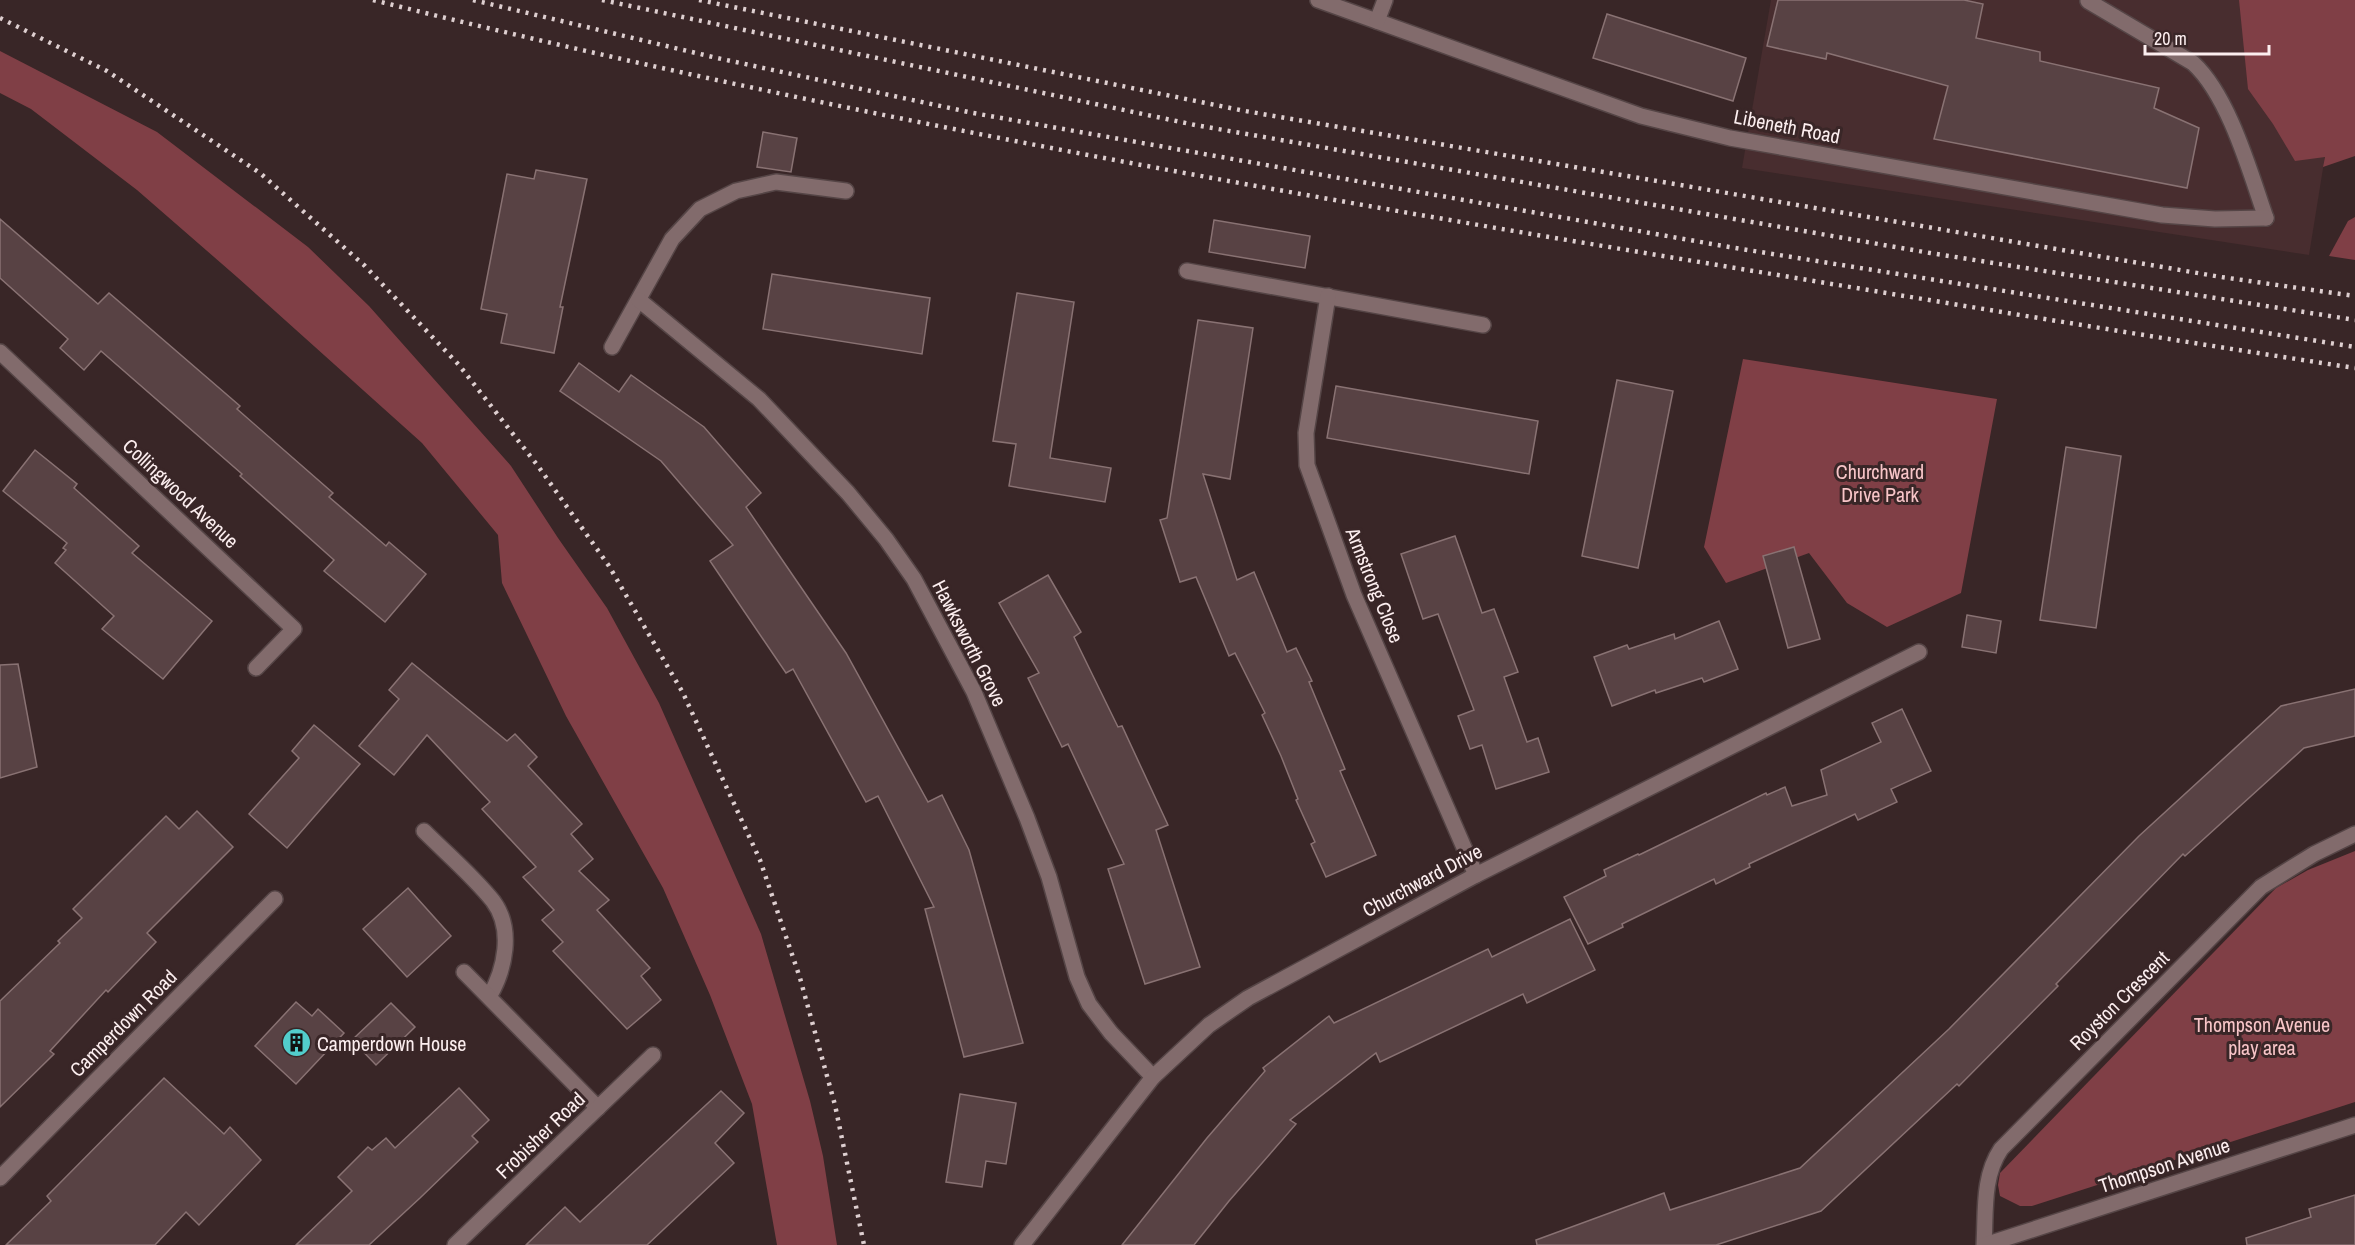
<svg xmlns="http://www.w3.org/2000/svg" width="2355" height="1245" font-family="'Archivo Narrow',sans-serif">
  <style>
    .built { fill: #482d2f }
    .green { fill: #803f46 }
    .building { fill: #584244; stroke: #897273; stroke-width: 1.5 }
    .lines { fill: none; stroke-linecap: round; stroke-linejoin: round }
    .service-casing { stroke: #554546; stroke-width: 18 }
    .minor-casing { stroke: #554546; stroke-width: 18 }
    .service { stroke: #826b6c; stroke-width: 15 }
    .minor { stroke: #826b6c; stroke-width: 15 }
    .rail { stroke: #decfd0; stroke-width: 4.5; stroke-dasharray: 3 6; stroke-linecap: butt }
    .labels { text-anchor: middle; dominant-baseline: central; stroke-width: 6; stroke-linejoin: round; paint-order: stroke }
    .street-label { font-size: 20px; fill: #fceeef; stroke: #392627 }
    .park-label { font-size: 20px; fill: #f8c5c8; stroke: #392627 }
    .poi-label { font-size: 20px; fill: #fceeef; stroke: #392627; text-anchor: start }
  </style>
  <rect width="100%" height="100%" fill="#392627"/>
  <polygon class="built" points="1771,0 2336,0 2343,45 2309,255 1742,168"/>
  <g class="green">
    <polygon points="2239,0 2355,0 2355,156 2323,167 2325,157 2295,161 2273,124 2248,89"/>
    <polygon points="0,51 157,132 308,247 369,306 511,466 558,538 607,608 659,703 761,934 810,1101 823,1156 837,1245 777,1245 752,1104 710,995 663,888 566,716 502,583 498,535 422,443 237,277 137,190 31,109 0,93"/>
    <polygon points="2355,217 2355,260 2329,256 2348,221"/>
    <polygon points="1743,359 1997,399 1961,593 1887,627 1847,603 1809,553 1726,583 1704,547"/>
    <polygon points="2355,851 2355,1102 2032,1206 2020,1206 2000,1196 1998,1185 2000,1173 2276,888 2308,870"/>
  </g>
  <g class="building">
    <polygon points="1778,0 1964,0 1983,4 1976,38 2040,52 2040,61 2159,88 2154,108 2199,128 2187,188 1934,139 1948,86 1827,53 1826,59 1767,46"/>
    <polygon points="1607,14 1746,58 1733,101 1593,58"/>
    <polygon points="763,132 797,138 791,172 757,167"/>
    <polygon points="536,170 587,179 560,307 563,307 554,353 501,343 507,314 481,309 507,174 534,179"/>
    <polygon points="0,219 98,304 109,293 240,406 237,409 333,493 329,497 386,546 389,542 426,574 385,622 324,571 334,560 240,476 242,474 101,351 84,370 60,348 68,339 0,278"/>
    <polygon points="1214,220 1310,236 1305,268 1209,252"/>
    <polygon points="772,274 930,298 922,354 763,329"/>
    <polygon points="1017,293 1074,302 1050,458 1111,468 1105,502 1009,486 1016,444 993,441"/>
    <polygon points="1198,320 1253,328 1230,479 1203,474 1237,580 1254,572 1287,652 1296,648 1312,681 1309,682 1345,769 1340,771 1376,855 1326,877 1311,844 1315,842 1296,800 1298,799 1281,756 1262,715 1265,713 1235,653 1229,656 1196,577 1180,582 1160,520 1167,518"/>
    <polygon points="579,363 619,392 631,375 704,427 761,493 746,507 846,653 928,802 942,795 969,850 1023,1043 964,1057 925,909 934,907 878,796 866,802 793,669 786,673 710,561 733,545 661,461 560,391"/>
    <polygon points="1617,380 1673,391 1638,568 1582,556"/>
    <polygon points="1336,386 1538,421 1529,474 1327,438"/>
    <polygon points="2066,447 2121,456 2096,628 2040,620"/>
    <polygon points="35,450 77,484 74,488 139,546 132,553 212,621 163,679 102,629 114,616 55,563 66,550 63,548 67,543 3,491"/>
    <polygon points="1455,536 1482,613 1494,609 1518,672 1504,677 1527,742 1538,738 1549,772 1496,789 1482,745 1470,749 1458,716 1474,710 1438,614 1423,619 1401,554"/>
    <polygon points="1794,547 1820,639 1788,648 1763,556"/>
    <polygon points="1048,575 1081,632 1074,637 1118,727 1122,726 1168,825 1156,830 1200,967 1145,984 1108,869 1124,864 1068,744 1062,747 1028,678 1039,673 999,603"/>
    <polygon points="1967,615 2001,621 1996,653 1962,647"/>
    <polygon points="1719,621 1738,669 1704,682 1702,678 1656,693 1655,690 1612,706 1594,657 1627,645 1629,649 1674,634 1675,639"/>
    <polygon points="412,663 507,741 515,734 537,757 528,766 582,824 571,834 593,859 579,871 609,900 597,910 650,968 641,976 661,1000 627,1029 553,951 563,942 542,920 554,910 523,877 536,867 482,809 490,802 427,735 394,775 359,746 399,699 389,690"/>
    <polygon points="18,664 37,767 0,778 0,665"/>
    <polygon points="2355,689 2355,736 2304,748 2185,856 2183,854 2056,984 2058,986 1959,1086 1957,1084 1821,1211 1716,1245 1537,1245 1536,1240 1664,1193 1670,1210 1800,1168 1949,1029 2139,836 2281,706"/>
    <polygon points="1902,709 1931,771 1891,789 1897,802 1858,820 1855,814 1749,864 1750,867 1716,884 1714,879 1622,924 1623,927 1588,944 1564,897 1606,876 1604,870 1638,854 1639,855 1766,793 1767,795 1785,787 1792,806 1827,795 1821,770 1881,742 1872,723"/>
    <polygon points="314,725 360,764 287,848 249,814 299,758 292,751"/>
    <polygon points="197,811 233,847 147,933 156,942 108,992 106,990 50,1051 54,1054 0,1107 0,1001 60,943 58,941 82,918 73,909 166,816 179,829"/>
    <polygon points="408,888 451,936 407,977 363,929"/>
    <polygon points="1570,919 1595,970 1527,1003 1523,994 1380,1062 1376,1053 1290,1120 1296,1124 1229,1201 1194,1245 1122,1245 1207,1138 1265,1071 1263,1068 1329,1016 1334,1023 1488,949 1492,957"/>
    <polygon points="296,1002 312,1016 318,1009 344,1033 296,1084 255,1046"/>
    <polygon points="391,1003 415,1027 376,1065 352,1040"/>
    <polygon points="164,1078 224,1134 230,1127 261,1160 199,1225 186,1212 155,1245 6,1245 51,1201 47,1196"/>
    <polygon points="459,1088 489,1120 472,1136 478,1142 420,1198 369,1245 296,1245 352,1191 338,1177 368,1147 372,1150 386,1138 395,1148"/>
    <polygon points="721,1091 744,1113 715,1143 734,1163 647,1245 526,1245 565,1207 580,1222"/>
    <polygon points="960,1094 1016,1103 1006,1164 986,1161 982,1187 946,1182"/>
    <polygon points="2355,1195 2355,1245 2247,1245 2246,1238 2311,1217 2309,1209"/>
  </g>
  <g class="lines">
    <defs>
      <g id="service">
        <path d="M2088,1L2193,63C2229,96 2250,172 2266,218"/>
        <polyline points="1187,271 1483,325"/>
        <polyline points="612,347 672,239 700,209 736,191 776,182 846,191"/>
        <path d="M424,831C447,854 473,876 493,901C514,929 505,970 489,997"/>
        <polyline points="464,972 598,1108"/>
      </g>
      <g id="minor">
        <polyline points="1318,0 1641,116 1730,138 2162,215 2215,219 2266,218"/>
        <polyline points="1377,21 1385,0"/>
        <polyline points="1328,296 1306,433 1307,465 1354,595 1476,875"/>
        <polyline points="639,300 759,399 848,493 886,539 914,579 974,692 1027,818 1049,877 1077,977 1089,1004 1111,1033 1153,1077"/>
        <polyline points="0,352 294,629 256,668"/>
        <polyline points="0,1178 275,899"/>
        <polyline points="455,1245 653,1055"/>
        <polyline points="1022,1245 1153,1077 1209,1025 1248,998 1476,875 1919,652"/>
        <path d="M1984,1245C1986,1213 1982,1177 2001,1149L2261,887L2314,854L2355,834"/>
        <polyline points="1985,1245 2355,1125"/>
      </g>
    </defs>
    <use href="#service" class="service-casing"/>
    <use href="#minor" class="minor-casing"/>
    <use href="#service" class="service"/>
    <use href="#minor" class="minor"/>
    <g class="rail">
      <path d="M373,0C792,105 1218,182 1645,253C1881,292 2118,332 2355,368"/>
      <polyline points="473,0 717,58 973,113 1729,247 2355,347"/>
      <polyline points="602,0 1195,125 1930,253 2355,320"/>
      <polyline points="699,0 1245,111 2221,277 2355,296"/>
      <polyline points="0,18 107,71 260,173 365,266 459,365 538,466 609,566 683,693 760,860 800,978 835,1105 864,1245"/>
    </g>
  </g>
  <defs>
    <symbol id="building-disc" viewBox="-11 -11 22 22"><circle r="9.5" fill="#52cdcc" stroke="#392627"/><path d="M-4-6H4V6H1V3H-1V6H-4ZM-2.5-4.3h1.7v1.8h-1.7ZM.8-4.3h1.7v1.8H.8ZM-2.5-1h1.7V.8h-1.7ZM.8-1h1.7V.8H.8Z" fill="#111"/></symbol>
  </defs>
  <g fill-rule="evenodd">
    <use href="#building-disc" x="280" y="1026" width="33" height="33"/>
  </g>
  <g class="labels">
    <g class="street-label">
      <text transform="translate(1787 126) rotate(11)">Libeneth Road</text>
      <text transform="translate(181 493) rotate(43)">Collingwood Avenue</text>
      <text transform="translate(1375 585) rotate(68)">Armstrong Close</text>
      <text transform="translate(970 643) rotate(63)">Hawksworth Grove</text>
      <text transform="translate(1422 880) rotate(-28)">Churchward Drive</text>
      <text transform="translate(2119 1000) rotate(-45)">Royston Crescent</text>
      <text transform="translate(123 1023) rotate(-45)">Camperdown Road</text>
      <text transform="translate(540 1135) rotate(-44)">Frobisher Road</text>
      <text transform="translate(2164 1165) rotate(-18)">Thompson Avenue</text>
    </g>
    <g class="park-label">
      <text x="1880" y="471">Churchward<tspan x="1880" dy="23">Drive Park</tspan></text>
      <text x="2262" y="1024">Thompson Avenue<tspan x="2262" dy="23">play area</tspan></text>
    </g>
    <g class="poi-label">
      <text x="317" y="1043">Camperdown House</text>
    </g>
  </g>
  <path d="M2145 45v9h124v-9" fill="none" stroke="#fceeef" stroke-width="3"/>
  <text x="2154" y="45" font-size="18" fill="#fceeef" stroke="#392627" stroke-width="4.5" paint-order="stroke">20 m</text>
</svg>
